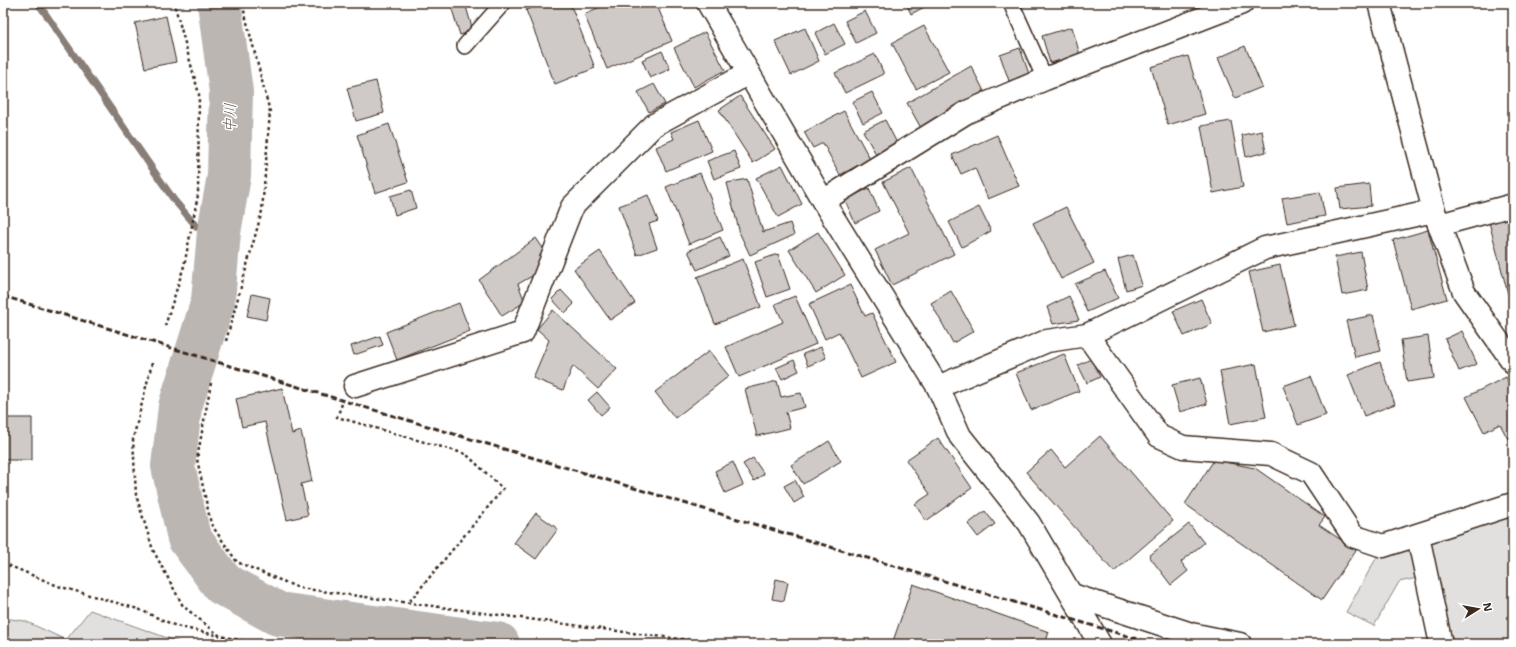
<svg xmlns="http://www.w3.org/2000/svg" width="1516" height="647" font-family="'Shantell Sans','Klee One',sans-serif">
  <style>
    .green { fill: #e2e0de; stroke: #8e857e }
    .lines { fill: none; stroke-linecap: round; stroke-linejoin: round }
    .stream { stroke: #887e77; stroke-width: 7 }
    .river { stroke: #bcb6b3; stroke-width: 44 }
    .building { fill: #cfcac7; stroke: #3b2a1e }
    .lane-casing { stroke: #3b2a1e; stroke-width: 18 }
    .street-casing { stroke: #3b2a1e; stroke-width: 25 }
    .secondary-casing { stroke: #3b2a1e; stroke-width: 25 }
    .path { stroke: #3b2a1e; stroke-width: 2.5; stroke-dasharray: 3 3; stroke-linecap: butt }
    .lane { stroke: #fff; stroke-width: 15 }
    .street { stroke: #fff; stroke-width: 22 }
    .secondary { stroke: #fff; stroke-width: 22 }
    .rail { stroke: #3b2a1e; stroke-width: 3; stroke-dasharray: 6 3; stroke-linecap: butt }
    .labels { text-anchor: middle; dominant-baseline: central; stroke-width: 3; stroke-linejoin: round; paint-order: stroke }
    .water-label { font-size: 15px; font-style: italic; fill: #685b52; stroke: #fff }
  </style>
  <rect width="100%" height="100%" fill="#fff"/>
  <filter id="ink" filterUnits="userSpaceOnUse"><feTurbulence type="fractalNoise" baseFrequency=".025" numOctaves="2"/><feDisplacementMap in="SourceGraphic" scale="8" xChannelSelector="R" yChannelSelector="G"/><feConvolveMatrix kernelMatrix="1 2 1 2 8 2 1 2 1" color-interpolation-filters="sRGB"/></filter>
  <g filter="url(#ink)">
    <g class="green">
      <polygon points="1513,504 1513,644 1441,644 1426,576 1399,582 1374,626 1346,612 1383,546"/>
      <polygon points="90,610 184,644 3,644 3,618 25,621 66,640"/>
    </g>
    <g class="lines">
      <polyline class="stream" points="38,3 174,200 197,227 219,232"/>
      <polyline class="river" points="219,3 231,92 229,176 219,232 213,301 180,407 173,466 189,538 223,584 278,614 498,644"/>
    </g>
    <g class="building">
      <polygon points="450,3 465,3 473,31 460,35"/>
      <polygon points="543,3 570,3 595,68 555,84 526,10"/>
      <polygon points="609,3 656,3 672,41 607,69 584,14"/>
      <polygon points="906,3 932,3 911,14"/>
      <polygon points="865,11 876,33 856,43 845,21"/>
      <polygon points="166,16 176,62 145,68 135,23"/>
      <polygon points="834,23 845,44 825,54 815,33"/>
      <polygon points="924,26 949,72 916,89 892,43"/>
      <polygon points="1072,27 1080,55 1050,63 1042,36"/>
      <polygon points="805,28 819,61 791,75 775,41"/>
      <polygon points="705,32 725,70 694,87 674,48"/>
      <polygon points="1245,46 1262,87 1235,98 1218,58"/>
      <polygon points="1020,48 1029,74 1009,81 1000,55"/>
      <polygon points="662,51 670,69 650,78 642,60"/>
      <polygon points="875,54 884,74 845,93 835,73"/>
      <polygon points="1188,56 1205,114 1168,125 1151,67"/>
      <polygon points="971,66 984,91 921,128 907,103"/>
      <polygon points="376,81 384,113 356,121 347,88"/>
      <polygon points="654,84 665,104 649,112 638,92"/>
      <polygon points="872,92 883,113 863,123 852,102"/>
      <polygon points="740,96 775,149 753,163 719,110"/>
      <polygon points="844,111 870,159 840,175 823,143 813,148 804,132"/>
      <polygon points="699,120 712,151 666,171 656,147 674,139 671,132"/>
      <polygon points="885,120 898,145 877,156 863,131"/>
      <polygon points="1231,121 1243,187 1213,193 1201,126"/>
      <polygon points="389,124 408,182 375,193 357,135"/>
      <polygon points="1262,131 1266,152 1246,157 1242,135"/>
      <polygon points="997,135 1019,186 988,199 975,168 961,174 952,155"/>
      <polygon points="734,151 741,169 714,179 707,161"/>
      <polygon points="782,165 802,204 778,217 756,178"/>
      <polygon points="911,168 954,254 892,285 875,250 909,233 883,182"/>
      <polygon points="700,173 723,230 689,244 666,187"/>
      <polygon points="747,179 763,232 790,223 794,235 750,255 740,234 727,183"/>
      <polygon points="1369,184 1371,206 1340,209 1337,188"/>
      <polygon points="869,188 879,211 855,223 845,200"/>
      <polygon points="411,190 416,208 395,215 390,196"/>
      <polygon points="1320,192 1325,216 1287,223 1282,198"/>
      <polygon points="648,195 658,221 649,224 657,248 637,255 619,206"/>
      <polygon points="979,207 991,231 962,247 949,222"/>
      <polygon points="1066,207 1094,263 1061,279 1033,223"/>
      <polygon points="1513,216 1513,313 1489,222"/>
      <polygon points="1428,230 1447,299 1411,309 1393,240"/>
      <polygon points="818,232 845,275 816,293 789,250"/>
      <polygon points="720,237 729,256 697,270 688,251"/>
      <polygon points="536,238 547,254 534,275 518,284 525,302 502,316 479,280"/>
      <polygon points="600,251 635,303 610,320 574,269"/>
      <polygon points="1361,252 1368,290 1342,295 1335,257"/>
      <polygon points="778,254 790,289 767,297 755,262"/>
      <polygon points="1133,255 1142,285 1126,290 1118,259"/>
      <polygon points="743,259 761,307 715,324 697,277"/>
      <polygon points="1280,265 1294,325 1263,332 1249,272"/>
      <polygon points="1105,271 1118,298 1087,312 1075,284"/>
      <polygon points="850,285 865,316 872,313 896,362 861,378 839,332 825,339 809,304"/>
      <polygon points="561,290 574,304 565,313 552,299"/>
      <polygon points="951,291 974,331 953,343 931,303"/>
      <polygon points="252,294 270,298 266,320 247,316"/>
      <polygon points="795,296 816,344 739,377 726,347 783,322 775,304"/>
      <polygon points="1069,296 1079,320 1053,324 1047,307"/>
      <polygon points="1201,299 1212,324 1184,336 1173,311"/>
      <polygon points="459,303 470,331 397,360 386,332"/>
      <polygon points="553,310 617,369 598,389 573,366 563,390 533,378 549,340 537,329"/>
      <polygon points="1373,315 1381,351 1355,357 1346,321"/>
      <polygon points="1462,331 1477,364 1459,371 1445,339"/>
      <polygon points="380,336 383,345 354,355 351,346"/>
      <polygon points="1428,336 1434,378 1407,382 1401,340"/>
      <polygon points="821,347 826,358 808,366 803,354"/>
      <polygon points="709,351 729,376 675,418 655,392"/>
      <polygon points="1064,354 1079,391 1031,410 1016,373"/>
      <polygon points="1091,359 1100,377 1087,383 1078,365"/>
      <polygon points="794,360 799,371 782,379 776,368"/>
      <polygon points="1380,362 1395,404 1364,416 1348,375"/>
      <polygon points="1256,364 1266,417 1230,424 1220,371"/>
      <polygon points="1311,376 1326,415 1298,425 1283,386"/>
      <polygon points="1506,377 1513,390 1513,449 1500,424 1484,432 1466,397"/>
      <polygon points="1200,378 1207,404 1180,412 1172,385"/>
      <polygon points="777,381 781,397 801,393 805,407 786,412 790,428 757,436 745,389"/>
      <polygon points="282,388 292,434 301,431 312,481 301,484 308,515 287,520 265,422 242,427 236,399"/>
      <polygon points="597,392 610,407 601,415 588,400"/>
      <rect x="3" y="418" width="29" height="42"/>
      <polygon points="1100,436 1173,521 1114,572 1026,472 1051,450 1065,467"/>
      <polygon points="938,438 972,488 926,521 915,504 930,494 906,460"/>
      <polygon points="829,441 841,461 803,484 791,465"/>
      <polygon points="753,458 764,474 754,481 743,464"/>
      <polygon points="1214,460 1255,468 1325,517 1319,525 1356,550 1322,600 1185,504"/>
      <polygon points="1513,460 1513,473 1509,461"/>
      <polygon points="733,462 743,485 725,493 715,471"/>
      <polygon points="795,480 804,497 794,503 784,486"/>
      <polygon points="985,511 995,524 978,537 968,524"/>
      <polygon points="536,513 558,529 536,559 514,543"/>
      <polygon points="1189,524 1204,543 1181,562 1188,571 1171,585 1149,556"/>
      <polygon points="776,579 788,582 784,601 772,599"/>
      <polygon points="913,584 1049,632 1045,644 900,644 893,641"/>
      <polygon points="1382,639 1403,644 1381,644"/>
    </g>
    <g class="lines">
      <defs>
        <g id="lane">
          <polyline points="1011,3 1045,79"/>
          <polyline points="465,46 503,3"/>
        </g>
        <g id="street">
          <polyline points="1379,3 1434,211 1464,292 1513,362"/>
          <polyline points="823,201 967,112 1045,79 1242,3"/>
          <polyline points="1439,225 1513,205"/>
          <polyline points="1087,335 1159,436 1183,447 1271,454 1311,473 1353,536 1383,546 1513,504"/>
          <polyline points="355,386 523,332 572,207 654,125 749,73"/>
          <polyline points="938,387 1047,341 1087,335 1265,248 1434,211"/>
          <polyline points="1418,536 1441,644"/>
          <polyline points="1072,595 1191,634 1240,644"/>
        </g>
        <polyline id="secondary" points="708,3 823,201 938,387 960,436 1029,523 1100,644"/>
      </defs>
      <use href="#lane" class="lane-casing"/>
      <use href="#street" class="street-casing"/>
      <use href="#secondary" class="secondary-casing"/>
      <g class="path">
        <polyline points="165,326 184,266 198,195 199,94 174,3"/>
        <polyline points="226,341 262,211 270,112 242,3"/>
        <polyline points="152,363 133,439 136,495 153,550 183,606 220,636 258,644"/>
        <polyline points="211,383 197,459 211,524 237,562 299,588 647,635 723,644"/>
        <polyline points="342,404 337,417 466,454 503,489 409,602"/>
        <polyline points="3,563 58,586 138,609 176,626 220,636"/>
      </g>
      <use href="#lane" class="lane"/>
      <use href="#street" class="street"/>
      <use href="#secondary" class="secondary"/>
      <polyline class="rail" points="3,296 344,401 1154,644"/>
    </g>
  </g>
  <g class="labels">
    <g class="water-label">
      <text transform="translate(230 118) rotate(-89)">中川</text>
    </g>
  </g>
  <rect width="1516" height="647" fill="none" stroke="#fff" stroke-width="16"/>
  <rect x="8" y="8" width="1500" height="631" fill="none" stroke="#3b2a1e" stroke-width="1.5" filter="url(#ink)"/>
  <g transform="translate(1478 609) rotate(79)" stroke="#ffffff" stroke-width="3" paint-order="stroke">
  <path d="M0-3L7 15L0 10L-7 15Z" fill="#3b2a1e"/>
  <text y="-6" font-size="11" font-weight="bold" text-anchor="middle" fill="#3b2a1e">N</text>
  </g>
</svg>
